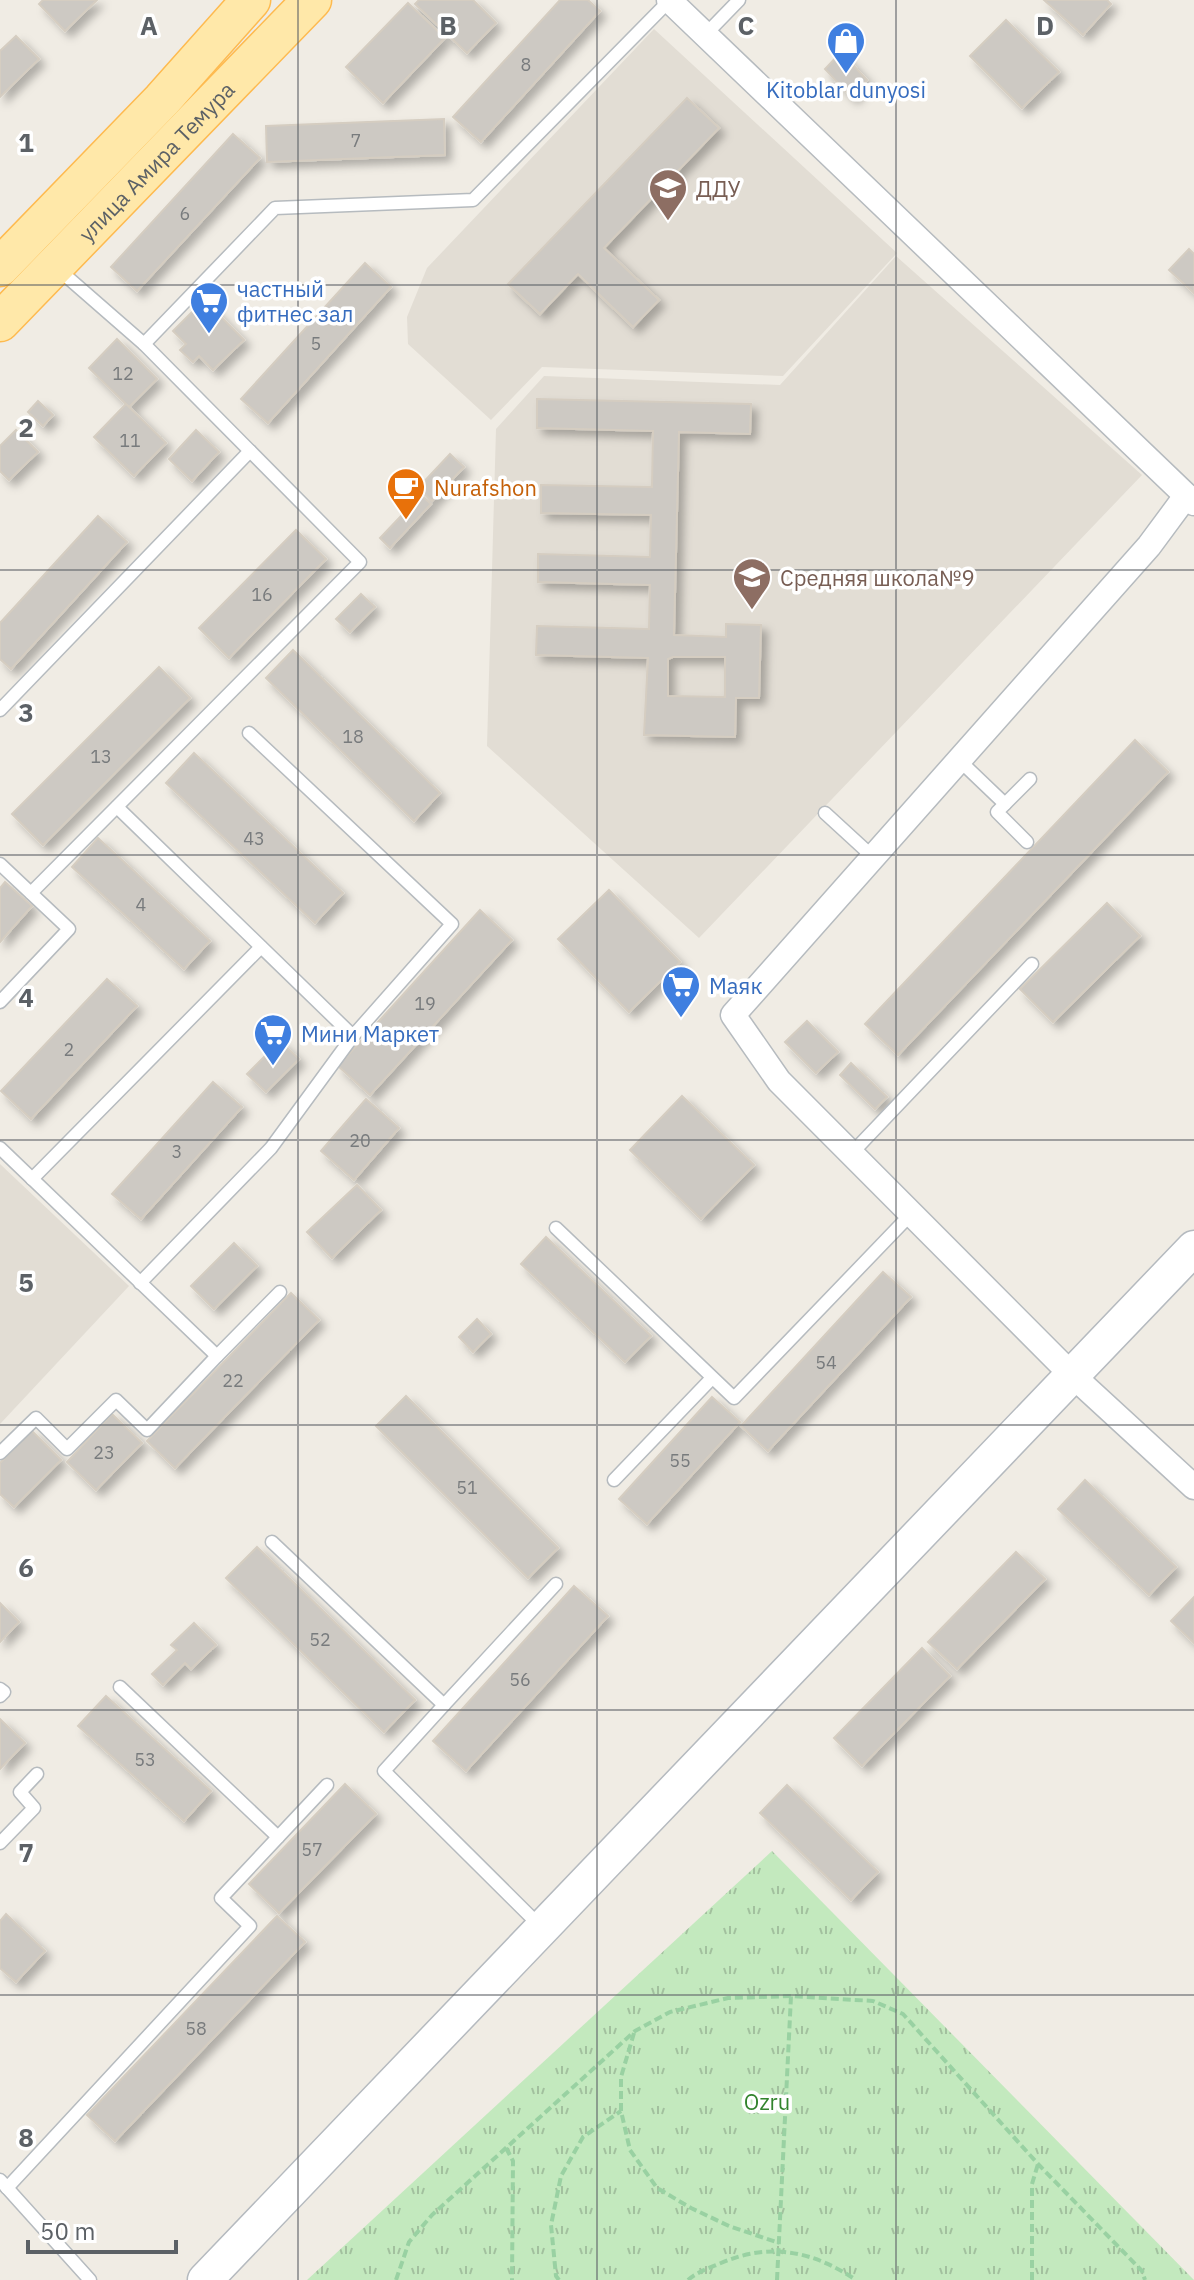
<svg xmlns="http://www.w3.org/2000/svg" width="1194" height="2280" font-family="'IBM Plex Sans',sans-serif">
  <style>
    .education { fill: #e2ddd4 }
    .grass { fill: url(#grass-tufts) }
    .building { fill: #cdc9c3; stroke: #d5cdc1; stroke-width: 2; fill-rule: evenodd; filter: url(#shadow) }
    .lines { fill: none; stroke-linecap: round; stroke-linejoin: round }
    .lane-casing { stroke: #b6bbbf; stroke-width: 15 }
    .street-casing { stroke: #b6bbbf; stroke-width: 27 }
    .secondary-casing { stroke: #b5babf; stroke-width: 37 }
    .primary-casing { stroke: #feba4f; stroke-width: 41 }
    .path { stroke: #99d1a2; stroke-width: 4; stroke-dasharray: 8 4; stroke-linecap: butt }
    .lane { stroke: #fff; stroke-width: 12 }
    .street { stroke: #fff; stroke-width: 24 }
    .secondary { stroke: #fff; stroke-width: 34 }
    .primary { stroke: #ffe8a9; stroke-width: 38 }
    .grid { fill: none; stroke: #5c6166; stroke-width: 2; stroke-opacity: 0.55 }
    .labels { text-anchor: middle; dominant-baseline: central; stroke-width: 7; stroke-linejoin: round; paint-order: stroke }
    .number-label { font-size: 18px; fill: #787b7d }
    .shop-label { font-size: 22px; fill: #366cbe; stroke: #fff; text-anchor: start }
    .street-label { font-size: 22px; fill: #5c6166; stroke: #fff }
    .education-label { font-size: 22px; fill: #785e54; stroke: #fff; text-anchor: start }
    .food-label { font-size: 22px; fill: #c56008; stroke: #fff; text-anchor: start }
    .park-label { font-size: 22px; fill: #32842d; stroke: #fff }
    .grid-label { font-size: 26px; text-anchor: middle; font-weight: bold; fill: #5c6166; stroke: #fff; stroke-width: 7; stroke-linejoin: round; paint-order: stroke }
  </style>
  <defs>
    <pattern id="grass-tufts" width="24" height="20" patternUnits="userSpaceOnUse" patternTransform="scale(2)"><rect width="24" height="20" fill="#c3e9be"/><path d="M3 7l-1-3M5 7V3M7 7l1-3M15 17l-1-3M17 17v-4M19 17l1-3" fill="none" stroke="#a2c09e"/></pattern>
    <filter id="shadow"><feDropShadow dx="6" dy="6" stdDeviation="4" flood-color="#0004"/></filter>
  </defs>
  <rect width="100%" height="100%" fill="#f0ece4"/>
  <g class="education">
    <polygon points="654,29 897,253 783,376 542,367 491,420 408,344 407,317 427,268"/>
    <polygon points="896,256 1142,475 699,938 487,746 496,429 544,376 780,385"/>
    <polygon points="0,1164 129,1286 0,1424"/>
  </g>
  <polygon class="grass" points="772,1851 1194,2280 307,2280"/>
  <g class="building">
    <polygon points="43,0 97,0 65,31 39,4"/>
    <polygon points="419,0 473,0 496,23 467,53 415,4"/>
    <polygon points="560,0 588,0 600,11 481,142 453,117"/>
    <polygon points="1044,0 1107,0 1111,4 1083,35"/>
    <polygon points="408,3 445,38 383,103 346,67"/>
    <polygon points="1006,20 1059,72 1022,108 970,56"/>
    <polygon points="16,36 39,59 0,97 0,51"/>
    <polygon points="841,52 867,80 852,98 825,69"/>
    <polygon points="687,98 719,128 604,248 659,300 633,327 578,274 540,314 508,284"/>
    <polygon points="444,119 445,155 267,162 266,126"/>
    <polygon points="233,134 260,158 137,291 111,267"/>
    <polygon points="1189,249 1194,254 1194,293 1169,270"/>
    <polygon points="365,263 391,287 268,423 241,399"/>
    <polygon points="204,300 244,340 213,370 199,356 193,362 180,350 186,344 173,331"/>
    <polygon points="117,339 157,379 129,407 89,368"/>
    <path d="M537,399L751,404L750,434L679,432L674,635L726,637V624L761,625L759,698H736L735,737L644,735L648,658L536,655L537,626L649,629L650,585L538,582V554L650,557L651,515L541,513V485L652,487L653,431L537,428ZM673,657H725V697L668,696V659Z"/>
    <polygon points="38,401 53,415 43,426 28,412"/>
    <polygon points="126,404 166,443 134,476 94,437"/>
    <polygon points="16,430 38,452 9,480 0,471 0,446"/>
    <polygon points="196,430 219,452 192,481 169,459"/>
    <polygon points="450,454 464,467 432,501 418,488"/>
    <polygon points="421,495 431,504 390,548 380,538"/>
    <polygon points="98,516 127,542 11,669 0,659 0,623"/>
    <polygon points="296,530 326,559 229,658 199,628"/>
    <polygon points="361,594 375,607 350,632 336,619"/>
    <polygon points="293,650 440,793 414,821 266,678"/>
    <polygon points="159,667 190,698 43,845 12,814"/>
    <polygon points="1135,740 1168,772 898,1055 865,1024"/>
    <polygon points="194,753 343,893 315,923 166,783"/>
    <polygon points="98,838 210,941 184,969 72,867"/>
    <polygon points="5,882 32,906 0,942 0,888"/>
    <polygon points="609,890 680,962 629,1012 558,939"/>
    <polygon points="1107,903 1140,936 1053,1022 1020,989"/>
    <polygon points="480,910 512,940 370,1095 338,1066"/>
    <polygon points="107,979 137,1006 31,1119 1,1091"/>
    <polygon points="807,1021 838,1052 816,1073 785,1042"/>
    <polygon points="280,1041 299,1059 266,1092 247,1074"/>
    <polygon points="851,1063 887,1097 875,1109 840,1075"/>
    <polygon points="213,1082 242,1107 141,1219 112,1194"/>
    <polygon points="682,1096 754,1165 701,1219 630,1150"/>
    <polygon points="366,1099 399,1128 354,1180 321,1151"/>
    <polygon points="357,1185 381,1210 332,1258 307,1232"/>
    <polygon points="546,1237 651,1336 625,1362 521,1264"/>
    <polygon points="234,1243 257,1266 214,1309 191,1286"/>
    <polygon points="883,1272 911,1297 768,1451 741,1426"/>
    <polygon points="291,1293 319,1320 175,1468 147,1441"/>
    <polygon points="477,1319 491,1334 473,1352 459,1337"/>
    <polygon points="406,1396 558,1548 528,1578 376,1426"/>
    <polygon points="712,1397 740,1422 647,1524 619,1499"/>
    <polygon points="112,1414 142,1443 96,1490 67,1462"/>
    <polygon points="32,1431 61,1460 14,1507 0,1494 0,1463"/>
    <polygon points="1085,1480 1176,1567 1149,1595 1058,1509"/>
    <polygon points="257,1547 415,1700 384,1732 226,1578"/>
    <polygon points="1016,1552 1045,1579 957,1669 928,1642"/>
    <polygon points="574,1586 608,1616 466,1771 433,1741"/>
    <polygon points="1194,1597 1194,1643 1171,1621"/>
    <polygon points="0,1603 19,1622 0,1642"/>
    <polygon points="194,1623 216,1645 191,1669 185,1663 163,1685 152,1674 177,1650 171,1645"/>
    <polygon points="922,1648 950,1676 862,1766 834,1738"/>
    <polygon points="106,1696 211,1791 184,1821 78,1726"/>
    <polygon points="0,1719 25,1743 0,1769"/>
    <polygon points="345,1784 376,1814 279,1913 249,1884"/>
    <polygon points="787,1785 878,1872 851,1900 760,1813"/>
    <polygon points="6,1914 45,1951 16,1982 0,1968 0,1921"/>
    <polygon points="277,1916 305,1942 115,2141 87,2115"/>
  </g>
  <g class="lines">
    <defs>
      <g id="lane">
        <polyline points="705,35 739,0"/>
        <polyline points="58,269 144,344 275,208 473,200 669,1"/>
        <polyline points="0,710 250,451"/>
        <polyline points="959,760 1005,804 1030,779"/>
        <polyline points="1005,804 997,812 1027,842"/>
        <polyline points="117,807 353,1036"/>
        <polyline points="825,813 873,857"/>
        <polyline points="0,864 69,929 0,1002"/>
        <polyline points="31,893 360,562 144,344"/>
        <polyline points="0,1148 217,1356 280,1292"/>
        <polyline points="851,1154 1032,964"/>
        <polyline points="32,1179 261,947"/>
        <polyline points="556,1228 734,1398 911,1214"/>
        <polyline points="140,1283 271,1148 353,1036 452,924 249,733"/>
        <polyline points="0,1453 36,1418 67,1449 116,1400 147,1430 217,1356"/>
        <polyline points="614,1480 712,1378"/>
        <polyline points="272,1542 444,1705 556,1584"/>
        <polyline points="120,1687 278,1837"/>
        <polyline points="0,1689 4,1692 0,1696"/>
        <polyline points="444,1705 384,1771 540,1926"/>
        <polyline points="0,1843 34,1808 20,1792 37,1774"/>
        <polyline points="0,2180 90,2280"/>
        <polyline points="7,2188 250,1926 221,1898 327,1785"/>
      </g>
      <g id="street">
        <polyline points="669,0 1194,503"/>
        <polyline points="1186,496 1149,546 733,1015 779,1081 1071,1374 1194,1487"/>
      </g>
      <polyline id="secondary" points="205,2280 1194,1248"/>
      <g id="primary">
        <polyline points="0,267 162,100 251,0"/>
        <path id="s1" d="M0,322L312,0"/>
      </g>
    </defs>
    <use href="#lane" class="lane-casing"/>
    <use href="#street" class="street-casing"/>
    <use href="#secondary" class="secondary-casing"/>
    <use href="#primary" class="primary-casing"/>
    <g class="path">
      <polyline points="634,2033 621,2077 621,2111 630,2150 657,2188 691,2208 729,2226 779,2243"/>
      <polyline points="506,2148 513,2161 512,2280"/>
      <polyline points="396,2280 409,2242 432,2215 635,2031 670,2012 728,1998 791,1996 873,2001 903,2014 1038,2164 1142,2271 1145,2280"/>
      <polyline points="559,2280 556,2276 551,2225 561,2176 583,2137 621,2111"/>
      <path d="M688,2280C697,2272 709,2268 721,2263C770,2242 813,2251 856,2280"/>
      <polyline points="777,2280 791,1996"/>
      <polyline points="1032,2280 1032,2184 1038,2164"/>
    </g>
    <use href="#lane" class="lane"/>
    <use href="#street" class="street"/>
    <use href="#secondary" class="secondary"/>
    <use href="#primary" class="primary"/>
  </g>
  <path class="grid" d="M298,0V2280M597,0V2280M896,0V2280M0,285H1194M0,570H1194M0,855H1194M0,1140H1194M0,1425H1194M0,1710H1194M0,1995H1194"/>
  <defs>
    <symbol id="shop-pin" viewBox="-11 -11 22 30"><path d="M0 17L-7.5 6A9.5 9.5 0 1 1 7.5 6Z" fill="#3f7fe0" stroke="#fff"/><path d="M-5-2.5h2.3a2.7 3.5 0 0 1 5.4 0H5L5.5 6h-11ZM-1.5-2.5h3a1.5 2.3 0 0 0-3 0Z" fill="#fff"/></symbol>
    <symbol id="school-pin" viewBox="-11 -11 22 30"><path d="M0 17L-7.5 6A9.5 9.5 0 1 1 7.5 6Z" fill="#8d6e63" stroke="#fff"/><path d="M0-5L7-2L0 1L-7-2ZM-4 1L0 2.5L4 1V4Q0 6-4 4Z" fill="#fff"/></symbol>
    <symbol id="supermarket-pin" viewBox="-11 -11 22 30"><path d="M0 17L-7.5 6A9.5 9.5 0 1 1 7.5 6Z" fill="#3f7fe0" stroke="#fff"/><path d="M-6-5.5h2.5l.6 2H6L4.5 2H-2.5L-4.4-4H-6ZM-1.5 3.2a1.3 1.3 0 1 0 .1 0ZM3 3.2a1.3 1.3 0 1 0 .1 0Z" fill="#fff"/></symbol>
    <symbol id="cafe-pin" viewBox="-11 -11 22 30"><path d="M0 17L-7.5 6A9.5 9.5 0 1 1 7.5 6Z" fill="#e8710a" stroke="#fff"/><path d="M-5.5-4.5H6V0H3Q3 3.5 0 3.5H-2.5Q-5.5 3.5-5.5 0ZM3-3.2v2h1.7v-2ZM-6 4.5H4V6H-6Z" fill="#fff"/></symbol>
  </defs>
  <g fill-rule="evenodd">
    <use href="#shop-pin" x="824" y="19" width="44" height="60"/>
    <use href="#school-pin" x="646" y="166" width="44" height="60"/>
    <use href="#supermarket-pin" x="187" y="279" width="44" height="60"/>
    <use href="#cafe-pin" x="384" y="465" width="44" height="60"/>
    <use href="#school-pin" x="730" y="555" width="44" height="60"/>
    <use href="#supermarket-pin" x="659" y="963" width="44" height="60"/>
    <use href="#supermarket-pin" x="251" y="1011" width="44" height="60"/>
  </g>
  <g class="labels">
    <g class="number-label">
      <text x="526" y="64">8</text>
      <text x="356" y="140">7</text>
      <text x="185" y="213">6</text>
      <text x="316" y="343">5</text>
      <text x="123" y="373">12</text>
      <text x="130" y="440">11</text>
      <text x="262" y="594">16</text>
      <text x="353" y="736">18</text>
      <text x="101" y="756">13</text>
      <text x="254" y="838">43</text>
      <text x="141" y="904">4</text>
      <text x="425" y="1003">19</text>
      <text x="69" y="1049">2</text>
      <text x="360" y="1140">20</text>
      <text x="177" y="1151">3</text>
      <text x="826" y="1362">54</text>
      <text x="233" y="1380">22</text>
      <text x="104" y="1452">23</text>
      <text x="680" y="1460">55</text>
      <text x="467" y="1487">51</text>
      <text x="320" y="1639">52</text>
      <text x="520" y="1679">56</text>
      <text x="145" y="1759">53</text>
      <text x="312" y="1849">57</text>
      <text x="196" y="2028">58</text>
    </g>
    <g class="shop-label">
      <text x="846" y="89" text-anchor="middle">Kitoblar dunyosi</text>
      <text x="237" y="288">частный<tspan x="237" dy="25">фитнес зал</tspan></text>
      <text x="709" y="985">Маяк</text>
      <text x="301" y="1033">Мини Маркет</text>
    </g>
    <g class="street-label">
      <text stroke="none"><textPath href="#s1" startOffset="224">улица Амира Темура</textPath></text>
    </g>
    <g class="education-label">
      <text x="696" y="188">ДДУ</text>
      <text x="780" y="577">Средняя школа№9</text>
    </g>
    <g class="food-label">
      <text x="434" y="487">Nurafshon</text>
    </g>
    <g class="park-label">
      <text x="767" y="2101">Ozru</text>
    </g>
  </g>
  <g class="grid-label">
    <text x="149" y="35">A</text>
    <text x="448" y="35">B</text>
    <text x="746" y="35">C</text>
    <text x="1045" y="35">D</text>
    <text x="26" y="152">1</text>
    <text x="26" y="437">2</text>
    <text x="26" y="722">3</text>
    <text x="26" y="1007">4</text>
    <text x="26" y="1292">5</text>
    <text x="26" y="1577">6</text>
    <text x="26" y="1862">7</text>
    <text x="26" y="2147">8</text>
  </g>
  <path d="M28 2240v12h148v-12" fill="none" stroke="#5c6166" stroke-width="4"/>
  <text x="40" y="2240" font-size="24" fill="#5c6166" stroke="#ffffff" stroke-width="6" paint-order="stroke">50 m</text>
</svg>
